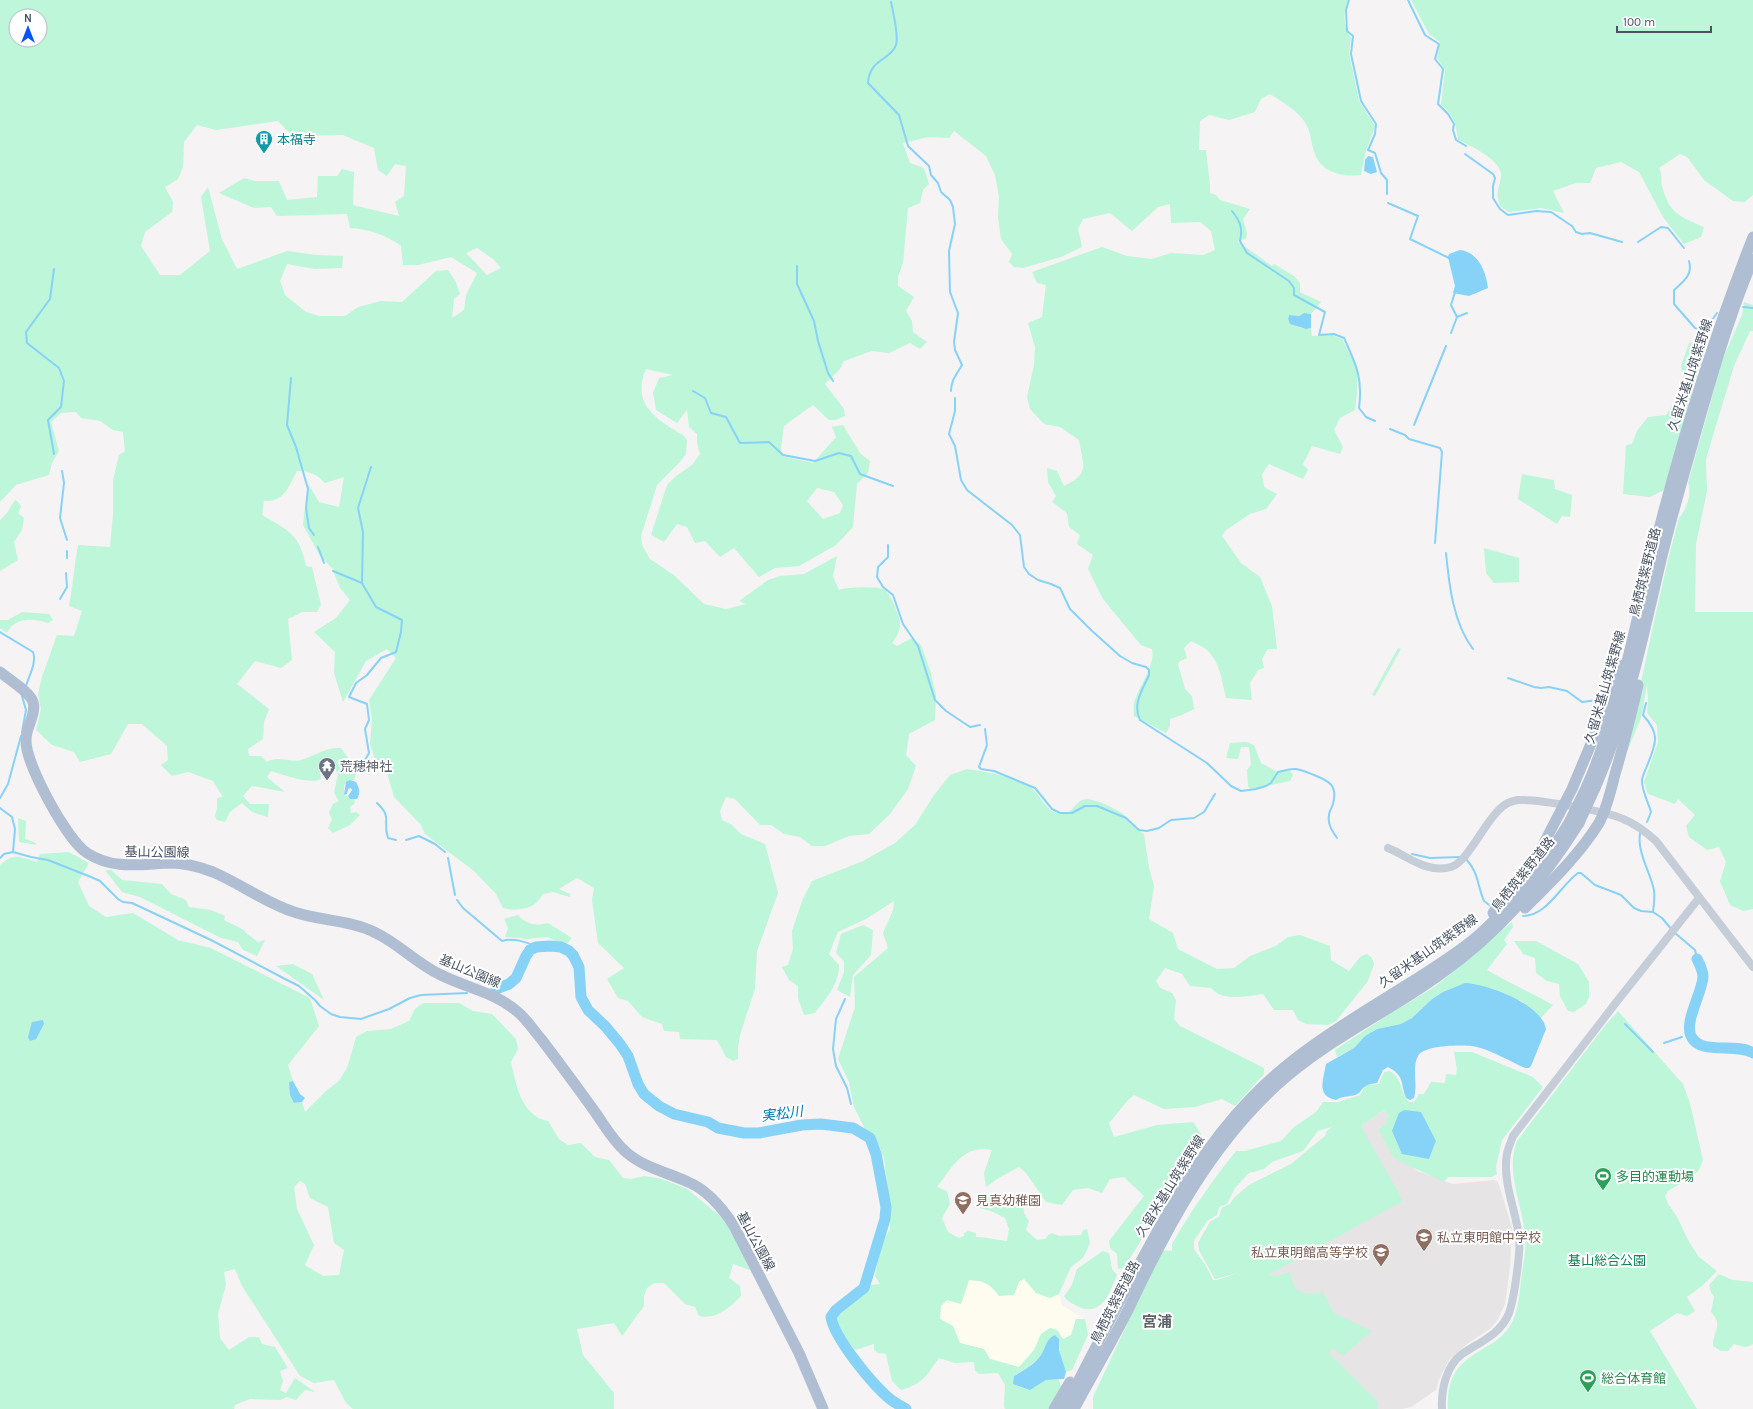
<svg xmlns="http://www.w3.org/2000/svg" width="1753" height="1409" font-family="Karla,'Noto Sans JP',sans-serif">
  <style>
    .commercial { fill: #fefcee }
    .education { fill: #e6e4e5 }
    .green { fill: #bef6da; fill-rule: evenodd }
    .water { fill: #87d2f7 }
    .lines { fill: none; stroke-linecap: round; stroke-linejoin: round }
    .stream { stroke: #87d2f7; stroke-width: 2 }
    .river { stroke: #87d2f7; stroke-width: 11 }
    .minor { stroke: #c5cdd8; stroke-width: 8 }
    .major { stroke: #b0bed4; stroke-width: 11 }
    .major-bridge { stroke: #b0bed4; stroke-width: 11 }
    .labels { text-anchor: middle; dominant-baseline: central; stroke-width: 4; stroke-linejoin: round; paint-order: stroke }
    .culture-label { font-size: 13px; fill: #0d838f; stroke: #fff; text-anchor: start }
    .street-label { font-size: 13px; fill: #485363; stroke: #fff }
    .worship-label { font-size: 13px; fill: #5b616d; stroke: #fff; text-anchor: start }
    .leisure-label { font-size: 13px; fill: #27864d; stroke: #fff; text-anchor: start }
    .education-label { font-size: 13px; fill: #785e54; stroke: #fff; text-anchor: start }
    .park-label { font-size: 13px; fill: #0c8457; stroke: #fff }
    .water-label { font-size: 14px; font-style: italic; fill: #017ab5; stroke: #fff }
    .quarter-label { font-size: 15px; font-weight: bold; fill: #5e6269; stroke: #fff }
  </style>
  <rect width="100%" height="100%" fill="#f5f3f3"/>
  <polygon class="commercial" points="1024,1279 1050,1298 1059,1294 1062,1305 1085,1319 1076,1319 1071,1335 1063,1339 1057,1330 1050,1328 1041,1334 1034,1350 1019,1367 990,1359 984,1349 960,1343 953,1326 940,1319 941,1306 947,1300 961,1304 969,1280 983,1281 992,1287 1014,1295 1019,1282"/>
  <polygon class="education" points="1384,1110 1388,1115 1386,1124 1378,1129 1417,1171 1453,1184 1494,1180 1498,1182 1512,1227 1510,1268 1505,1304 1498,1319 1491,1328 1467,1344 1449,1360 1438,1382 1436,1390 1411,1407 1402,1409 1372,1409 1239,1272 1215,1279 1199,1250 1198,1243 1210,1222 1219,1217 1222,1208 1230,1204 1234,1198 1249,1185 1291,1164 1325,1136 1327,1131 1361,1126"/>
  <g class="green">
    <path d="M0,0H1348C1343,13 1343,27 1351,38L1349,53L1359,101L1375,126L1366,150L1361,175C1343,177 1322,173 1315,154C1311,144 1311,132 1306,124C1299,111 1282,102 1270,94L1261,99L1255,112L1229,120L1209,115L1200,121L1199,150H1206L1210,185V193L1216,195L1220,200L1250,209L1243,219L1247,233L1246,239L1237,241L1272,266L1274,264L1294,276L1300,283V292L1321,302L1311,314L1304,313L1299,316L1289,315L1288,319C1292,326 1303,330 1311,328L1312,336L1332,335L1342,339L1357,368V394L1355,410L1340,418L1334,430L1343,447L1340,454L1312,446L1303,464L1308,470L1303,479L1269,464L1262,474L1264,487L1277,494L1266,509L1250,514L1226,530L1222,536L1241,563L1260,577L1272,606L1277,649H1268L1262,659L1264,668L1258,670L1250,683L1252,700L1226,698C1222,682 1221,666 1209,652C1205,647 1196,644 1191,641L1184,648L1187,658L1180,661L1178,664L1185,689L1192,696L1194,709L1182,715L1170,719V726L1166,733L1134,716C1134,712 1133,707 1134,703C1138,688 1156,665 1152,649L1141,645L1121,621L1103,599L1088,569L1093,555L1077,544L1080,535L1069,527L1067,513L1052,502L1056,496L1048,482L1047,468L1057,471L1064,486C1091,473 1083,466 1079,440L1060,427L1044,424L1030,409L1027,397L1034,365L1035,347L1028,323L1042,317L1046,285L1037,283L1032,272L1102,247L1127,256L1152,259L1171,253L1203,255L1215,250L1211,231L1200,222L1171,223L1170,204L1158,207L1132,231L1110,213L1083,219L1078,229L1082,247L1061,257L1023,268L1014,267L1009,262L1012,254L1001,239L998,218L999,197L995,175L986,156L954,131L949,138L929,137L903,143L910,163L924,168L929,184L923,190L920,203L908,208L903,263L898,277V286L914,297L906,311L912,321L913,332L927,342L920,349L910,343L889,353L872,351L844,361L840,369L825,384L844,409L845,416L836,420H829L813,405L784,426L781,449L782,456L813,463L836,437L832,427L843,425L860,453L870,461L868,473L857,484L853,527L836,545L799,566L775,568L759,577L734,548L720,557L705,541L695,543L687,527L677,524L664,542L651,535L667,485L676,476L692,465L700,454L697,443V434L689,427L687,410L677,423L656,410L653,393L659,378L673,375L646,369C631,404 656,419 683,435L687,440L686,454L679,463L657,485L641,536L642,545L650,559L675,576L704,604L726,609L746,604L739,601L768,580L780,576L804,574L837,556L833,576L839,590C847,587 878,586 885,590C890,593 900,617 900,623C901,630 896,638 892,643L897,646L912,638L921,645L930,670L936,695L935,720L909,734L906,755L916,766L908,789L890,814L869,834L849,836L825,846H812L800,837L784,834L771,825H760L735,799L726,797L720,811L722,820L732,825L741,834L765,844L778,893L757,951L755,989L740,1035L738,1048V1059L733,1061L726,1057L717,1040L680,1039L679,1032L664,1031L662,1024L642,1017L628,1001L618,998L607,979L624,968L598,943L592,900L594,888L577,878L559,889L570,894V897L553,892L543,894C541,897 539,900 537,902C530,910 512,911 503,908L496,894L474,871L425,834L421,825L394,797L384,763L375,760L370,744L372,719L369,700L396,658L387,649L366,661L343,702L334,673L335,652L314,632L336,618L350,600L340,588L332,568L320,556L303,525L308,484L319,502L339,507L344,477L325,483C317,474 309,471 297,471C288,487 285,502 264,501L262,515C289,531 299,533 306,566L312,567L321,605L317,612H302L288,619L292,660L281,668L255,661L237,684L269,709L264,722L263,739L248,749L249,756H261L267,762C278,755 290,763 301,760C315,756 326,747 341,748L357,771L354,780H350L344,785V795L354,799L355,803L350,807L351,813L356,812L360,815L350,825L333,833L328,828L332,820L329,812L333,804L339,801L334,793L338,774L335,768L327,766L320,770L321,779C310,785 284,775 271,771L267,777L285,792L252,786L243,796L250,804H269L268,817L252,812L242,803L230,812L225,822L217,820L215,816L217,808V798L223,797L213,781L188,772L172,776L161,765L168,760L167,746L142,724H128L111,754L80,762L74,752L52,745L36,730L41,709L38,694L42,677L57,635L74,636L82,611L69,606C73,586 74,566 78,545L110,547L113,514V480L119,455L125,451L123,432L113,430L100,421L81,418L76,412L61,413L51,422L59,451L52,463L49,475L16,485L0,502ZM16,16H40V40H16ZM278,121L292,136L343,135L374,148L378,170L387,176L395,164L406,166L404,196L395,202L399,216L353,205L354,172L342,169L337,176H318L317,197L287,200L279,181H255L244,178L219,193L254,208L271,207L277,216L347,214L350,228C369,229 386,235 401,246L403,265H418L451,257L477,273L466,295L464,310L452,318L454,299L460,294L456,282L448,270L436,271L402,302L381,301L358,307L345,316H319L306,312L285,295L280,281L287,264L314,269L342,268L343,256L317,255L287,251L237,269L222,239L208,187L201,197L210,251L180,275H160L141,246L145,232L172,212L173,202L165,187L178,179L183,167L184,142L197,125L216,130ZM477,248L493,259L501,268L487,275L466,253ZM817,488L834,492L843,505L840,513L823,519L807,501Z"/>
    <path d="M1411,0H1753V195L1745,202L1733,201L1704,180L1687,157L1680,154L1659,168C1662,172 1661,180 1662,186C1669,213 1680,217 1704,227L1701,237L1684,244L1663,217L1639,172L1621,162L1596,168L1590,183H1576L1553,191L1564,213L1541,208L1509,212L1500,206C1495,189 1499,192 1501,176C1503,161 1470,145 1458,140C1456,125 1454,114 1441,105L1445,70L1437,58L1440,42L1429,34Z"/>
    <path d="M1744,302L1753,305V331H1750L1734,366L1706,459L1707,491L1696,544L1695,612H1753V909L1743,911L1730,905L1720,881L1726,862L1719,847L1707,850L1689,837L1686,826L1695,815L1678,799L1675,804L1648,794L1644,782L1658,742L1657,725L1647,713L1648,700L1647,685L1641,718L1623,761C1643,680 1657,598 1679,518C1687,509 1692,494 1688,483L1722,361L1742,315Z"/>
    <polygon points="1708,338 1664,490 1650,497 1623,494 1626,445 1632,444 1637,431 1648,417 1666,415 1685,385 1681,366 1689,343"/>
    <polygon points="1522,474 1554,480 1555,489 1572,495 1570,517 1562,516 1557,524 1518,499"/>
    <polygon points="15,500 19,503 21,507 18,513 24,518 22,530 14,542 18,560 0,571 0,520 7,513"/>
    <polygon points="1484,548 1519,558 1519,582 1494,583 1486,573"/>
    <path d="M22,612L49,614L53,620L48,623C34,618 14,617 7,633L0,628V620H8Z"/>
    <polygon points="1398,648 1401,649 1375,696 1372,695"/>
    <polygon points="1246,742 1254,745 1261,763 1276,771 1290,771 1293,775 1290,781 1251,789 1248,786 1247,770 1251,765 1249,747 1241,747 1238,759 1226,758 1230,743"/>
    <path d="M967,769C989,772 1009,776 1029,786C1040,793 1046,813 1060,814C1071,816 1074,804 1082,800C1091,796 1114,808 1122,813C1130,819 1135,828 1144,834L1149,868L1154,886L1149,919L1173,933L1178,949L1217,969L1234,968L1250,956L1276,946L1288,937L1300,935L1330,946L1331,960L1349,971L1360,957L1367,954L1372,958L1374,964L1368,981L1336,1021L1328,1025L1306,1024L1298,1020L1293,1010H1274L1263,994C1246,996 1223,1002 1211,988L1190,986L1182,974L1165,968L1156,981L1160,988L1172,993L1176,1000L1174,1019L1180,1026L1264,1068V1074L1235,1106L1222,1099L1195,1107L1164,1109L1134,1095L1128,1100L1109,1123L1114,1137L1157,1125L1193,1122L1205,1140L1173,1191L1165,1196V1203L1154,1224H1140L1143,1237L1124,1268L1118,1269L1117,1254L1110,1248L1109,1241L1144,1196L1124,1177L1110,1179L1102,1193L1088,1188L1073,1190L1062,1205L1046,1202L1026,1173L1019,1167L997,1179L986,1187L984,1173L992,1150C963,1144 952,1168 937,1187L947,1191L950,1204L942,1218L948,1232L959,1238L964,1236V1233L968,1231L976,1233V1237C987,1237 996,1240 1007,1241L1009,1229L1005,1218L991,1211L980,1208L981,1195L1001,1198L1005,1195L1023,1205L1024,1213L1029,1221L1026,1230L1037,1240L1045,1239L1048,1235L1052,1233L1059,1236L1081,1235L1083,1230L1087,1229L1090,1242L1087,1250L1083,1258L1071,1267L1059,1294L1050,1298L1036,1293L1024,1279L1019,1282L1014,1295L999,1296C989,1283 985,1281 969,1280L961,1304L947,1300L941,1306L940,1319L953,1326L960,1343L984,1349L990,1359L1019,1367L1034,1350L1041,1334L1050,1328L1057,1330L1063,1339L1071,1335L1076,1319H1085L1088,1335L1072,1370L1066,1372C1061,1362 1059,1351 1059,1339H1049C1042,1360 1031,1365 1014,1376L1030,1390L1046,1380H1059L1061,1387L1048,1409H1005L1004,1406L1005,1385L998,1373L980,1374L975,1371L974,1362L955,1363L939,1358C926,1376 923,1384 901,1390L892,1381L886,1354L878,1353L874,1350V1344L855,1350L837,1328L829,1327L828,1314L834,1306L862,1286L880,1284L875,1276L881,1244L890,1229V1206L884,1158L880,1148L867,1133L854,1107L849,1082L838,1059L855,1007L854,977L888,948L883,933L893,910L894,901L866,919L838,932L829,954L839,965C839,985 826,998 815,1013L804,1015L798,998V986L789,980L782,967L788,965L793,949L792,931L802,901L812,881L863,861L895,843L915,825L934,795L950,775Z"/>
    <polygon points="18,818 26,821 25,839 34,842 37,845 19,842"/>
    <path d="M69,852L89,863L78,882L89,906L106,917L133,913L178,940L211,948L310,998L319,1026L288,1065L293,1081L289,1082L294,1103L302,1102L305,1112L327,1090L339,1081L347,1068L356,1037L367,1031L391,1029L409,1021L415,1009L423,1003H459L473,1011L492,1014L516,1039L518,1049L511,1062C516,1084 521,1116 548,1121L559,1139L568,1145L581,1143L595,1157L609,1160L623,1178L631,1179L644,1176L662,1179L687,1189L719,1215L733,1233L750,1270L733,1264L729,1278L740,1286L741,1296C729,1308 716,1320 699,1316L695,1307L685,1304L664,1283H654L647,1288L644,1296V1306L622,1336L614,1323L577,1329L583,1355L614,1393V1409H353L346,1403L334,1380L314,1383L300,1376L242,1286L235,1269L224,1272L226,1285L218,1314L220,1338L229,1350L249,1337H259L262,1344L275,1347L288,1368L280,1371L283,1381L280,1390L286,1393L295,1378L315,1392L305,1390L296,1400L287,1397L280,1400L250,1399L235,1405L234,1409H0V865C14,852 21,857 37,862L40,854ZM300,1181L305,1184L310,1198L328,1207L334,1243L344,1250L339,1275L323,1276L305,1265L314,1245L297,1209L294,1187Z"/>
    <polygon points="105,870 111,870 122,880 162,884 171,894 186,900 189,907 211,910 225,916 224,920 244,930 246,933 258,942 265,940 257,956 243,950 238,942 221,938 140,897 122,892"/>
    <path d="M518,915C527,925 536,926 548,923L572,938L566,945L547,937L528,939L505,937L508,928L504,919Z"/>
    <path d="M1512,922L1513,927L1504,940L1507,944L1487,970C1509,983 1532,993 1553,1005L1541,1018L1520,1000H1431L1412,1018L1401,1024L1377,1029L1365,1036L1354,1048L1337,1057L1335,1050L1388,1015L1436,986Z"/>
    <polygon points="863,925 873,930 871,955 853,975 850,997 837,990 844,972 844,961 836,953 841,934"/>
    <polygon points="1514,941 1536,941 1578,964 1589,982 1589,997 1586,1004 1574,1012 1568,1011 1560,996 1559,984 1547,981 1536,973 1535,958 1523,954"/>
    <polygon points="293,964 312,974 324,1000 276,966"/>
    <path d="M1618,1011L1683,1084L1690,1103L1703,1160L1699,1170L1693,1176L1668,1191L1665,1196L1668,1204L1676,1215L1689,1242L1699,1257L1717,1271L1702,1286L1687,1297L1695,1311L1687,1316L1677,1313L1650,1331L1697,1409H1448C1445,1344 1500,1359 1515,1315C1519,1303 1520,1291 1521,1279C1523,1264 1527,1249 1525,1234C1522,1202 1505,1173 1517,1141L1604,1027Z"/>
    <path d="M1454,1052H1472L1533,1077L1543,1087L1502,1140L1496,1167L1497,1174L1492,1177H1448L1444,1182L1399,1161L1392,1155L1378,1129L1386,1124L1388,1115L1384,1110L1361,1126L1403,1201L1268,1275L1277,1276L1290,1272C1294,1294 1303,1296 1323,1292L1334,1313L1372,1331L1343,1356L1333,1348L1329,1353L1378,1402L1377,1409H1093V1397L1162,1250L1172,1251V1244C1191,1211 1212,1181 1236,1151H1245L1281,1141L1294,1127L1316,1112L1323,1102H1338L1360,1095L1366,1085L1379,1084L1384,1072L1390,1071C1404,1080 1399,1092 1409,1102H1414L1419,1094H1424L1431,1082L1445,1083L1446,1074L1456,1075L1457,1070ZM1421,1113L1436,1141L1429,1159ZM1332,1127L1327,1131L1325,1136L1291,1164L1249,1185L1234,1198L1230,1204L1222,1208L1219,1217L1210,1222L1198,1243L1199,1250L1215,1279L1238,1273L1217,1280H1213L1206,1266L1194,1249V1241L1207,1221L1217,1215L1219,1207L1227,1204L1235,1188L1249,1173L1264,1169L1272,1162L1303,1151L1318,1131Z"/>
    <path d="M1103,1251L1109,1253L1112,1269L1117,1275C1110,1291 1103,1317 1079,1307C1073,1304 1068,1302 1064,1296L1072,1285L1077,1269Z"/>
    <path d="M1719,1274L1733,1280L1753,1282V1344C1747,1349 1741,1346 1734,1344L1728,1351H1721L1713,1346C1713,1330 1724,1326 1711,1312L1714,1297L1711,1292L1709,1285Z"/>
  </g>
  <g class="water">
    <polygon points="1368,156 1373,157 1377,172 1371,174 1364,171 1365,160"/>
    <path d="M1460,250C1478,252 1486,271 1488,288L1469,296L1453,293L1455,286L1448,257L1449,254Z"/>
    <polygon points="1304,313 1311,314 1311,328 1306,329 1290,324 1288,319 1289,315 1299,316"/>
    <path d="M350,780L356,782C359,787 361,793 357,799H350L348,796L352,790L351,788L348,789L347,794L344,795L346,782Z"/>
    <path d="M1465,983C1487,984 1542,1004 1546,1029L1531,1066L1529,1068H1525C1509,1061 1493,1051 1477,1047C1465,1044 1423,1045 1418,1056C1412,1066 1417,1082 1415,1093L1414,1098L1410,1100L1406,1098C1400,1082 1405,1076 1388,1067L1383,1070L1377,1083C1359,1085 1364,1092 1355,1095C1348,1097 1342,1096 1336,1100C1315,1096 1324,1078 1326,1064L1354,1048L1365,1036L1377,1029L1401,1024L1412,1018L1431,1000L1443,992Z"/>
    <polygon points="43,1020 44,1024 36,1039 30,1041 28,1037 32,1022"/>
    <polygon points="293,1081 300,1094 305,1098 302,1102 294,1103 290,1095 289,1082"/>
    <polygon points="1404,1110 1421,1112 1436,1141 1429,1159 1402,1154 1392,1131 1399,1113"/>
    <path d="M1055,1335L1059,1339V1350L1066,1372L1064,1379L1046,1380L1030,1390L1013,1384L1014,1376C1024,1370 1034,1365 1041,1355C1046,1348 1046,1338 1055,1335Z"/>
  </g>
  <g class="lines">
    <g class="stream">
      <polyline points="1349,0 1346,10 1347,31 1353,36 1351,54 1361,101 1376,124 1375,134 1368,150 1375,153 1381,173 1387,180 1387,194"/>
      <polyline points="1408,0 1425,35 1439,44 1435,59 1443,69 1438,104 1448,114 1454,124 1453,130 1456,140 1466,146"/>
      <path d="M891,2C893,12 899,35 896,45C891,60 869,59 868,83L899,115L908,146L929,166L931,175L938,183L941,192L950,200L953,207L955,224L949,251L950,292L958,313L954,342L955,350L962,365C957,374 951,380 951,391"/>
      <polyline points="1465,154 1493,174 1495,178 1493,186 1493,198 1500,209 1508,215 1536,211 1551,212 1572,226 1576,232 1582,234 1590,233 1622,242"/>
      <polyline points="1388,203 1418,216 1410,239 1449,258"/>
      <path d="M1232,211C1240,221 1243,228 1240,241L1247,253L1289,281L1294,288V295L1325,312L1319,335L1334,334L1344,338C1356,364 1363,378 1359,408L1366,417L1375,421"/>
      <polyline points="1638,242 1661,227 1668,228 1684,248"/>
      <path d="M1689,261C1693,275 1684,281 1674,290V304L1695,328C1707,332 1711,321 1717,313"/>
      <polyline points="797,266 797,284 814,321 818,341 828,373 833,381"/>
      <polyline points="54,269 50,299 26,332 27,343 59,368 64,381 61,407 48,420 54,454"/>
      <polyline points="1455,292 1451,305 1457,317"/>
      <polyline points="1743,307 1753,308"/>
      <polyline points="1451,333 1457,317 1467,313"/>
      <polyline points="291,378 287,425 296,447 308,489 306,508 309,528 314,535"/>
      <polyline points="693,391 705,398 711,413 726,417 740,443 769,442 783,455 815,461 839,453 851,456 860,474 893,486"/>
      <path d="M955,398V411L949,434L955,446L961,480L967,490L1012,525L1020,535L1024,567L1029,574L1038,580L1051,584L1060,588L1070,609L1091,630L1120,656L1132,663L1146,667L1149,670V675C1143,689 1132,704 1140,720L1207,763L1231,786L1241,791L1256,789L1266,786L1271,783L1278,772C1296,767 1297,768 1314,775C1329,781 1338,785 1333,804C1332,808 1329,811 1329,815C1327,824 1333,832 1337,838"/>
      <polyline points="1414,425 1446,346"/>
      <polyline points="1390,429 1405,435 1409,439 1440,448 1442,452 1435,543"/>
      <polyline points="62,471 64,483 60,518 67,540"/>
      <polyline points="888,545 888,557 878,567 877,577 883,587 893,595 903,624 918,646 935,700 946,711 970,727 980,725"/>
      <polyline points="318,547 324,563"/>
      <path d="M1446,553C1449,584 1453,623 1473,649"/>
      <polyline points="67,558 67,551"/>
      <polyline points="333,571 362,583"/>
      <polyline points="60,599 67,587 66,573"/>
      <path d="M0,632L33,652C37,662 29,676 26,686"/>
      <polyline points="1508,678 1534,687 1541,688 1549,687 1567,691 1582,702 1598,700"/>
      <path d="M1646,703L1643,715C1661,735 1656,743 1647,766C1645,771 1642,776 1642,781C1642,791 1648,802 1651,812L1647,822"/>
      <polyline points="985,729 987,745 979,767 981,769 994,771 1035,788 1052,809 1060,813 1072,813 1085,806 1097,806 1126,818 1139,830 1147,831 1159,828 1171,820 1194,818 1204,812 1215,794"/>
      <polyline points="22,732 26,710 22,696"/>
      <polyline points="360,769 369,753 365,729 369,720 367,704 349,697 356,683 367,675 381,658 396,652 401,632 402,620 376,607 362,583 363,532 358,508 371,467"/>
      <polyline points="0,798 8,784 21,736"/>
      <path d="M377,803C393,818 382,820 388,838L396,840"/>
      <polyline points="0,808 12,817 15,829 13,852"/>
      <path d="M1640,833C1637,853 1650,871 1654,890C1655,897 1654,905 1653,912"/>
      <polyline points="406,840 419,836 435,844 445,852"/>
      <polyline points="1412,854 1430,858 1460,857"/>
      <polyline points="0,858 4,854 13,852 31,857 48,860 91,877 100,881 118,899 123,902 132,903 211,940 287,980 299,986 315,1000 320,1006 331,1014 340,1017 361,1019 389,1009 410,998 421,995 467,993"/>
      <polyline points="448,858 455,895"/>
      <path d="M1466,859C1479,873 1477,885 1484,901L1492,907"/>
      <path d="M457,900L463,908L502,941C513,938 526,941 536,947"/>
      <path d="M1523,916C1547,916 1560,886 1578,873H1581L1595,885L1621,895L1634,908L1641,911L1653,912L1662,918L1672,930"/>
      <polyline points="1675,933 1695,950 1697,959"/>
      <polyline points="845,999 836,1019 833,1049 836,1066 847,1088 851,1104"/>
      <polyline points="1625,1024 1653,1052"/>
      <polyline points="1664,1043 1682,1037"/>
    </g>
    <g class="river">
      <path d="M1697,959C1700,965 1703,970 1703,977C1702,993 1684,1022 1691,1036C1700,1056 1736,1042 1753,1053"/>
      <path d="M496,989L509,984L516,978L526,956L530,950L536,947L550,946L561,947L569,951L573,955L579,967L581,997L588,1010L605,1026L620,1044L628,1056L638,1084L644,1094L659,1106L674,1114L708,1122L718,1128L744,1133H759L802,1125L821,1124L853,1128L870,1138L876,1154L886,1207L885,1219L864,1288L836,1310L831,1317C834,1338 873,1385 890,1399C895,1403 901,1406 906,1409"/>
    </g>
    <g class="minor">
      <path d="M1388,848C1408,856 1427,874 1451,867C1468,862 1486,819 1502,807C1506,803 1512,801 1518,800C1537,799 1606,811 1623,819C1636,824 1646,832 1656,841L1753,967"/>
      <path d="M1442,1409C1441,1390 1446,1366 1462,1354C1480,1342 1501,1334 1509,1313C1514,1299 1521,1251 1519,1237C1516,1210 1502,1182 1507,1154C1508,1148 1511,1142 1513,1136L1618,1000L1699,898"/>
    </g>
    <g class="major">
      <path d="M0,672C8,679 30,692 33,702C37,714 25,728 26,741C26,765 67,840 87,853C113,870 140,864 170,863C185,863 200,867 213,872C241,884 266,903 294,912C321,921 351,920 376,933C399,944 416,963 439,974C466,988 496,992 519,1013C528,1021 534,1031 542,1040C560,1064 578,1088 595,1112C605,1126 613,1141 626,1152C644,1168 667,1172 688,1182C708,1190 723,1209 734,1226L799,1353L823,1409"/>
      <path d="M1587,786C1619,712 1633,634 1652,557C1679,448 1712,341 1753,237"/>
      <path d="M1595,788C1627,715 1643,637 1661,560C1670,522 1681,485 1691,449C1709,385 1727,321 1753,259"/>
      <path d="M1525,908C1551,882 1579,855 1599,823C1607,808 1611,790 1615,774C1624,744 1631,715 1638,685"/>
      <polyline points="1493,913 1524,874 1542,847 1572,789 1596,732 1620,665"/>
      <polyline points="1054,1409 1070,1382"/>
      <path d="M1064,1409C1091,1357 1117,1305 1145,1254C1175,1198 1207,1143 1252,1097C1298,1049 1358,1016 1413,981C1436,966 1461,951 1481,933C1517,900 1545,862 1570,821"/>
      <path d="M1074,1409C1092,1375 1112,1342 1129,1308C1167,1227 1210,1146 1277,1085C1325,1041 1385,1014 1438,976C1499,933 1539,886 1579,823"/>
    </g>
    <g class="major-bridge">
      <polyline points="1570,821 1587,786"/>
      <polyline points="1579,823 1595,788"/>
    </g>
  </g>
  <defs>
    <symbol id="building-pin" viewBox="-11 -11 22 30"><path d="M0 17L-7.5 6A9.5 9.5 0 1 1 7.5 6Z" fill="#0f9aa8" stroke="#fff"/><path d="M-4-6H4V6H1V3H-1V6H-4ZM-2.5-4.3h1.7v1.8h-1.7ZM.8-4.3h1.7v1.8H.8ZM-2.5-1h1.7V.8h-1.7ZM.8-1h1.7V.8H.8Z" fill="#fff"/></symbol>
    <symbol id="temple-pin" viewBox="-11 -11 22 30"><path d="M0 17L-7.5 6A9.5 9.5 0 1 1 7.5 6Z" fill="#6b7280" stroke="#fff"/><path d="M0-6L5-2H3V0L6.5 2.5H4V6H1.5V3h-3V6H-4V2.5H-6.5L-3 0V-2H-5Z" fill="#fff"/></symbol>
    <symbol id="stadium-pin" viewBox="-11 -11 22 30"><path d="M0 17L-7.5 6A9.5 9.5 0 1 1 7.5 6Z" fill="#2e9e5b" stroke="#fff"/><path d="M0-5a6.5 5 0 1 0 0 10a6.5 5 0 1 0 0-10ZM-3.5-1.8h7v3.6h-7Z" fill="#fff"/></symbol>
    <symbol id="school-pin" viewBox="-11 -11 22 30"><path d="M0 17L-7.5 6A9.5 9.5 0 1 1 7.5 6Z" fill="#8d6e63" stroke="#fff"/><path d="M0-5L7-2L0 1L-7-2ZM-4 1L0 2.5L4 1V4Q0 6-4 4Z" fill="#fff"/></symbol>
  </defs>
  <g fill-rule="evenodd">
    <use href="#building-pin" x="254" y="129" width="20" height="27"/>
    <use href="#temple-pin" x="317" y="756" width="20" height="27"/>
    <use href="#stadium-pin" x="1593" y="1166" width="20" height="27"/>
    <use href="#school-pin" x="953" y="1190" width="20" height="27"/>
    <use href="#school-pin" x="1414" y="1227" width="20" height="27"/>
    <use href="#school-pin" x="1371" y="1242" width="20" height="27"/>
    <use href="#stadium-pin" x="1578" y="1368" width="20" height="27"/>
  </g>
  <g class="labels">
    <g class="culture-label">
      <text x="277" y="139">本福寺</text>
    </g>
    <g class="street-label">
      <text transform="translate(1690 375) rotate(-72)">久留米基山筑紫野線</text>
      <text transform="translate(1645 572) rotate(-76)">鳥栖筑紫野道路</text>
      <text transform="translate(1605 687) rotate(-74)">久留米基山筑紫野線</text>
      <text transform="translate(157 852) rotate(1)">基山公園線</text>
      <text transform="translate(1523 874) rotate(-51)">鳥栖筑紫野道路</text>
      <text transform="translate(1428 951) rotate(-35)">久留米基山筑紫野線</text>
      <text transform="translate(470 971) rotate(23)">基山公園線</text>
      <text transform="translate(1170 1186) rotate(-58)">久留米基山筑紫野線</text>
      <text transform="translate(756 1241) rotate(62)">基山公園線</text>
      <text transform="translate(1115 1302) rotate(-63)">鳥栖筑紫野道路</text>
    </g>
    <g class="worship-label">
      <text x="340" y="766">荒穂神社</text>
    </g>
    <g class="leisure-label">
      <text x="1616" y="1176">多目的運動場</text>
      <text x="1601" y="1378">総合体育館</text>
    </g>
    <g class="education-label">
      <text x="976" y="1200">見真幼稚園</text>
      <text x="1437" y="1237">私立東明館中学校</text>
      <text x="1368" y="1252" text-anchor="end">私立東明館高等学校</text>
    </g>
    <g class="park-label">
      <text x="1607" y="1260">基山総合公園</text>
    </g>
    <g class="water-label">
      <text transform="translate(782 1114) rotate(-7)">実松川</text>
    </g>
    <g class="quarter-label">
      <text x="1157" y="1322">宮浦</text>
    </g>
  </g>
  <g transform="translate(28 28)"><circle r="19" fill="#ffffff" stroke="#b6bac1"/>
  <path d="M0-3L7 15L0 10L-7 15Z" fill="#0653fc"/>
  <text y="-6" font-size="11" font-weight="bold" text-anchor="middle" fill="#485363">N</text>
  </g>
  <path d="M1617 26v6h94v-6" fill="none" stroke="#485363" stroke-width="2"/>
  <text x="1623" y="26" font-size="12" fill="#485363" stroke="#ffffff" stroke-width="3" paint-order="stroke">100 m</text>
</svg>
